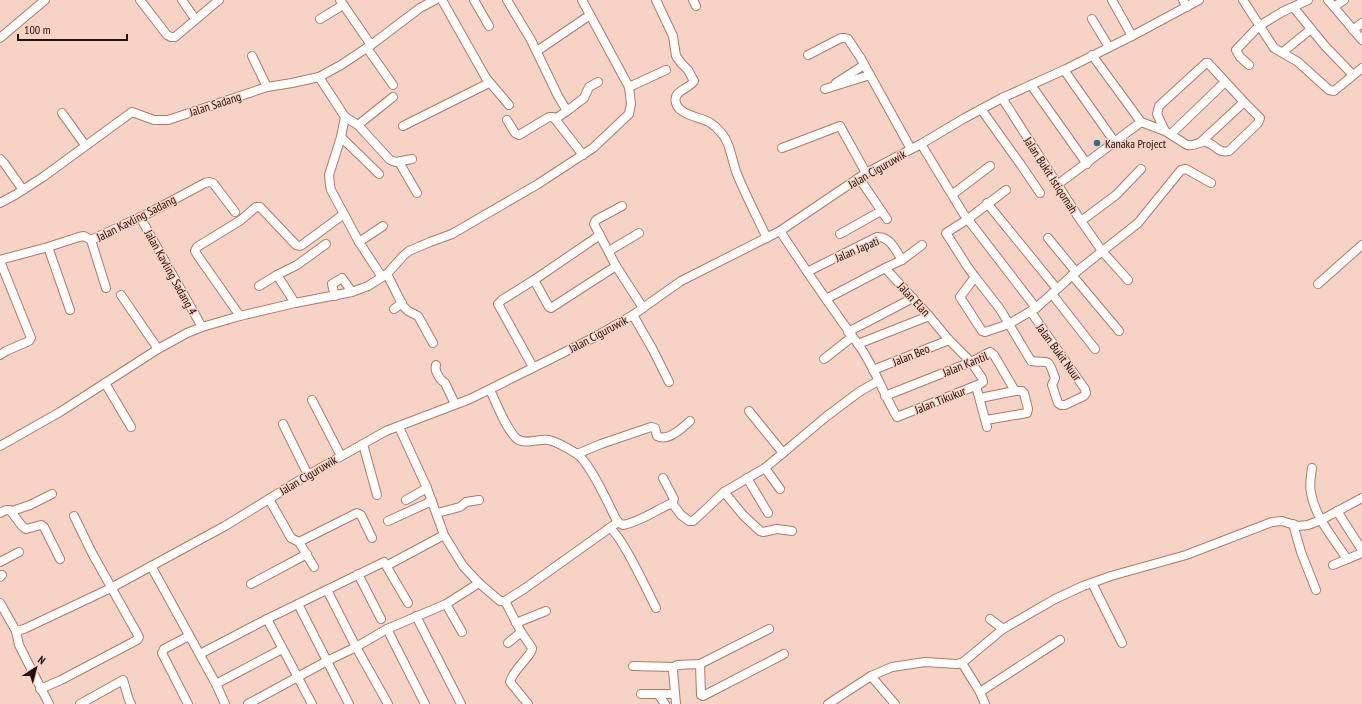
<svg xmlns="http://www.w3.org/2000/svg" width="1362" height="704" font-family="'PT Sans Narrow',sans-serif">
  <style>
    .lines { fill: none; stroke-linecap: round; stroke-linejoin: round }
    .minor-casing { stroke: #af7a67; stroke-width: 10 }
    .minor { stroke: #fff; stroke-width: 8 }
    .poi-dot { fill: #307084; stroke: #f7d3c6; stroke-width: 1.5 }
    .labels { text-anchor: middle; dominant-baseline: central; stroke-width: 3; stroke-linejoin: round; paint-order: stroke }
    .street-label { font-size: 12px; fill: #241009; stroke: #f7d3c6 }
    .poi-label { font-size: 12px; fill: #241009; stroke: #f7d3c6; text-anchor: start }
  </style>
  <rect width="100%" height="100%" fill="#f7d3c6"/>
  <g class="lines">
    <defs>
      <g id="minor">
        <polyline points="140,0 167,35 171,37 175,37 219,0"/>
        <polyline points="182,0 195,19"/>
        <polyline points="340,0 371,45"/>
        <polyline points="442,0 486,78 509,105"/>
        <polyline points="474,0 489,26"/>
        <polyline points="507,0 531,40 558,96 567,111 555,119 583,155"/>
        <path d="M656,0L673,36L676,56L681,63L688,70L694,81C689,89 672,91 676,103C679,115 700,117 709,122C714,125 719,130 723,135C731,145 732,162 737,174C746,196 757,217 767,238"/>
        <polyline points="693,0 696,6"/>
        <polyline points="1112,0 1132,36"/>
        <polyline points="1183,0 1187,7"/>
        <polyline points="1243,0 1274,48 1298,62 1329,90 1334,91 1362,68"/>
        <polyline points="1328,0 1362,40"/>
        <polyline points="1334,7 1344,0"/>
        <polyline points="1294,8 1325,46 1353,75"/>
        <polyline points="320,19 343,5"/>
        <polyline points="1092,19 1109,47"/>
        <polyline points="1353,30 1362,23"/>
        <polyline points="0,38 45,0"/>
        <polyline points="367,48 393,85"/>
        <polyline points="537,51 590,15"/>
        <polyline points="1283,52 1311,29"/>
        <polyline points="808,55 841,38 845,38 848,39 860,57 911,149"/>
        <path d="M1092,55L1141,122L1165,131L1187,145C1194,147 1199,141 1206,142C1215,144 1218,154 1229,151L1258,123L1260,118L1244,102L1208,63H1206L1159,106L1157,114L1165,131"/>
        <polyline points="252,56 267,87"/>
        <polyline points="1249,65 1240,57 1236,50 1259,26 1282,12 1308,0"/>
        <polyline points="1064,70 1114,141"/>
        <polyline points="319,77 345,117 341,137 329,175 330,185 331,190 359,242 382,277"/>
        <polyline points="836,83 864,65"/>
        <polyline points="1031,85 1087,164"/>
        <polyline points="629,87 666,70"/>
        <polyline points="825,89 870,75"/>
        <polyline points="1002,98 1079,218 1102,251 1128,280"/>
        <polyline points="981,109 1021,165 1040,193"/>
        <polyline points="567,111 584,98 589,87 598,82"/>
        <polyline points="62,113 85,145"/>
        <polyline points="345,117 358,125 390,160 396,162 412,159"/>
        <polyline points="507,120 515,133 519,135 549,117 553,117 555,119"/>
        <polyline points="358,125 393,97"/>
        <polyline points="403,126 489,83"/>
        <polyline points="1171,134 1225,82"/>
        <polyline points="341,137 379,174"/>
        <polyline points="1201,142 1244,102"/>
        <polyline points="921,144 963,213 1036,308"/>
        <polyline points="782,148 840,126 866,173"/>
        <polyline points="0,159 4,163 23,190"/>
        <polyline points="399,162 417,193"/>
        <polyline points="859,178 887,219"/>
        <polyline points="1057,185 1141,122"/>
        <polyline points="1006,190 968,219 946,233 967,266 975,277 960,297 982,331 985,332 1009,324 1036,308 1076,272 1138,223 1181,170 1186,169 1211,183"/>
        <polyline points="953,194 990,166"/>
        <polyline points="0,203 15,195 43,177 132,112 154,120 168,120 267,87 292,83 319,77 341,65 371,45 420,8 435,0"/>
        <polyline points="987,203 1057,289"/>
        <polyline points="622,206 596,220 594,224 616,266 643,308"/>
        <polyline points="140,217 202,327"/>
        <polyline points="1081,221 1116,195 1141,169"/>
        <path d="M780,231C805,269 831,307 858,344C874,366 883,393 897,417L980,384L983,382L982,378L971,362L949,340L929,316L885,268L826,299"/>
        <polyline points="840,234 881,211"/>
        <polyline points="600,235 534,280 549,307 551,308 616,266"/>
        <polyline points="1048,238 1076,272"/>
        <polyline points="91,240 106,288"/>
        <polyline points="359,242 383,226"/>
        <polyline points="48,247 70,310"/>
        <polyline points="609,251 639,233"/>
        <polyline points="0,260 48,247 79,237 84,236 91,240 147,214 205,183 209,182 213,183 235,212"/>
        <polyline points="902,260 922,245"/>
        <polyline points="0,261 31,338 29,341 6,351 0,355"/>
        <path d="M807,272L877,237C890,236 896,251 902,260L885,268"/>
        <polyline points="387,274 403,306 408,311 418,316 433,343"/>
        <polyline points="277,275 295,303"/>
        <polyline points="1072,275 1119,331"/>
        <path d="M975,277L1000,309L1031,361C1050,364 1047,356 1055,378L1052,385L1058,403L1061,405H1065L1084,396L1086,393L1085,389L1031,312"/>
        <polyline points="1318,284 1362,245"/>
        <polyline points="259,286 277,275 297,265 326,244"/>
        <polyline points="1052,294 1095,349"/>
        <polyline points="121,295 158,349"/>
        <polyline points="335,296 332,284 342,278 352,292"/>
        <polyline points="394,309 402,303"/>
        <polyline points="633,315 653,350 669,382"/>
        <path d="M240,316L198,256L195,251L197,247L241,220L256,207H260L296,245C301,247 302,245 306,242L344,214"/>
        <polyline points="848,332 913,298"/>
        <polyline points="858,344 929,316"/>
        <polyline points="824,359 852,337"/>
        <path d="M436,365C434,371 440,380 445,383L455,404"/>
        <polyline points="533,367 498,304 502,300 534,280"/>
        <polyline points="873,370 949,340"/>
        <polyline points="105,383 131,427"/>
        <polyline points="976,386 987,427"/>
        <path d="M490,390C497,404 505,427 516,438C524,446 539,438 549,440C558,442 569,449 577,454C590,463 608,503 616,519L619,523L623,525C640,522 656,510 672,503L681,515L689,521H693L703,512L724,492L765,468L827,416L859,392L878,381"/>
        <polyline points="885,396 971,362 990,352 994,355 1015,391 980,398"/>
        <polyline points="312,400 341,456"/>
        <polyline points="749,411 783,453"/>
        <polyline points="986,420 1027,413 1028,409 1024,393 1022,391 1015,391"/>
        <polyline points="283,424 308,475"/>
        <polyline points="399,427 427,488 444,535 463,566 479,583 500,601 505,601 524,589 618,522"/>
        <polyline points="363,444 377,495"/>
        <polyline points="0,446 60,412 158,349 187,333 202,327 240,316 295,303 352,292 368,286 387,274 403,256 409,251 430,242 452,234 538,184 593,148 629,114 631,104 629,87 582,0"/>
        <path d="M577,454L601,444L651,427L655,428L657,436C668,442 682,428 690,421"/>
        <polyline points="765,468 780,489"/>
        <path d="M1312,468C1311,476 1309,484 1311,493C1315,517 1334,539 1347,559"/>
        <polyline points="663,478 674,499 672,503"/>
        <polyline points="747,478 768,513"/>
        <polyline points="724,492 743,515 760,531 763,532 777,529 792,531"/>
        <polyline points="269,499 291,538 299,542 314,567"/>
        <polyline points="406,500 427,488"/>
        <polyline points="12,511 30,505 52,494"/>
        <polyline points="1337,511 1362,550"/>
        <polyline points="0,513 6,510 10,510 22,526 26,529 41,525 44,527 60,559"/>
        <polyline points="437,513 460,507 466,502 479,500"/>
        <polyline points="388,521 432,501"/>
        <polyline points="1293,524 1301,552 1316,590"/>
        <path d="M609,528C620,532 649,594 656,608"/>
        <polyline points="299,542 357,513 361,515 372,538"/>
        <polyline points="0,562 19,552"/>
        <polyline points="388,565 444,535"/>
        <polyline points="1333,565 1362,553"/>
        <polyline points="151,566 216,684 225,704"/>
        <polyline points="358,574 381,619"/>
        <polyline points="0,577 2,575"/>
        <polyline points="1092,583 1122,643"/>
        <polyline points="251,584 307,554"/>
        <polyline points="327,590 356,647 388,704"/>
        <path d="M505,601L521,632L532,648C532,656 513,669 510,682L528,704"/>
        <polyline points="0,603 16,631 24,629 111,588 225,526 308,475 386,431 470,399 593,338 633,315 681,281 780,231 866,173 921,144 963,119 1002,98 1064,70 1132,36 1199,0"/>
        <polyline points="298,604 327,661 356,647 387,629 446,604 479,583"/>
        <polyline points="446,604 462,632"/>
        <polyline points="416,616 461,704"/>
        <polyline points="267,619 312,704"/>
        <polyline points="990,619 1003,629"/>
        <polyline points="516,623 546,611"/>
        <polyline points="387,629 425,704"/>
        <polyline points="16,631 19,645 49,704"/>
        <polyline points="508,643 521,632"/>
        <polyline points="200,654 267,619 384,562 408,603"/>
        <polyline points="962,663 980,692 985,704"/>
        <polyline points="700,664 701,695 703,696 784,654"/>
        <polyline points="633,666 674,667"/>
        <polyline points="871,676 895,704"/>
        <polyline points="216,684 282,649"/>
        <polyline points="40,689 61,680 137,640 139,637 92,553 74,516"/>
        <polyline points="980,692 1060,640"/>
        <polyline points="641,694 675,694"/>
        <polyline points="658,694 665,704"/>
        <path d="M80,704L123,680C126,688 127,697 131,704"/>
        <polyline points="188,704 162,653 164,649 189,636"/>
        <polyline points="248,704 327,661 349,704"/>
        <polyline points="676,704 673,671 674,667 677,665 700,664 769,629"/>
        <polyline points="828,704 871,676 892,667 925,662 957,664 962,663 1003,629 1055,599 1083,586 1111,576 1186,555 1272,522 1282,521 1298,526 1308,525 1321,520 1362,498"/>
      </g>
    </defs>
    <use href="#minor" class="minor-casing"/>
    <use href="#minor" class="minor"/>
  </g>
  <circle class="poi-dot" cx="1097" cy="143" r="4"/>
  <g class="labels">
    <g class="street-label">
      <text transform="translate(215 104) rotate(-18)">Jalan Sadang</text>
      <text transform="translate(877 169) rotate(-30)">Jalan Ciguruwik</text>
      <text transform="translate(1051 175) rotate(57)">Jalan Bukit Istiqomah</text>
      <text transform="translate(136 218) rotate(-27)">Jalan Kavling Sadang</text>
      <text transform="translate(857 249) rotate(-23)">Jalan Japati</text>
      <text transform="translate(171 272) rotate(61)">Jalan Kavling Sadang 4</text>
      <text transform="translate(914 299) rotate(47)">Jalan Elan</text>
      <text transform="translate(598 334) rotate(-28)">Jalan Ciguruwik</text>
      <text transform="translate(1059 352) rotate(54)">Jalan Bukit Nuur</text>
      <text transform="translate(911 355) rotate(-22)">Jalan Beo</text>
      <text transform="translate(965 364) rotate(-22)">Jalan Kantil</text>
      <text transform="translate(940 400) rotate(-22)">Jalan Tikukur</text>
      <text transform="translate(308 475) rotate(-31)">Jalan Ciguruwik</text>
    </g>
    <g class="poi-label">
      <text x="1105" y="143">Kanaka Project</text>
    </g>
  </g>
  <g transform="translate(36 668) rotate(36)" stroke="#f7d3c6" stroke-width="3" paint-order="stroke">
  <path d="M0-3L7 15L0 10L-7 15Z" fill="#241009"/>
  <text y="-6" font-size="11" font-weight="bold" text-anchor="middle" fill="#241009">N</text>
  </g>
  <path d="M18 34v6h109v-6" fill="none" stroke="#241009" stroke-width="2"/>
  <text x="24" y="34" font-size="12" fill="#241009" stroke="#f7d3c6" stroke-width="3" paint-order="stroke">100 m</text>
</svg>
